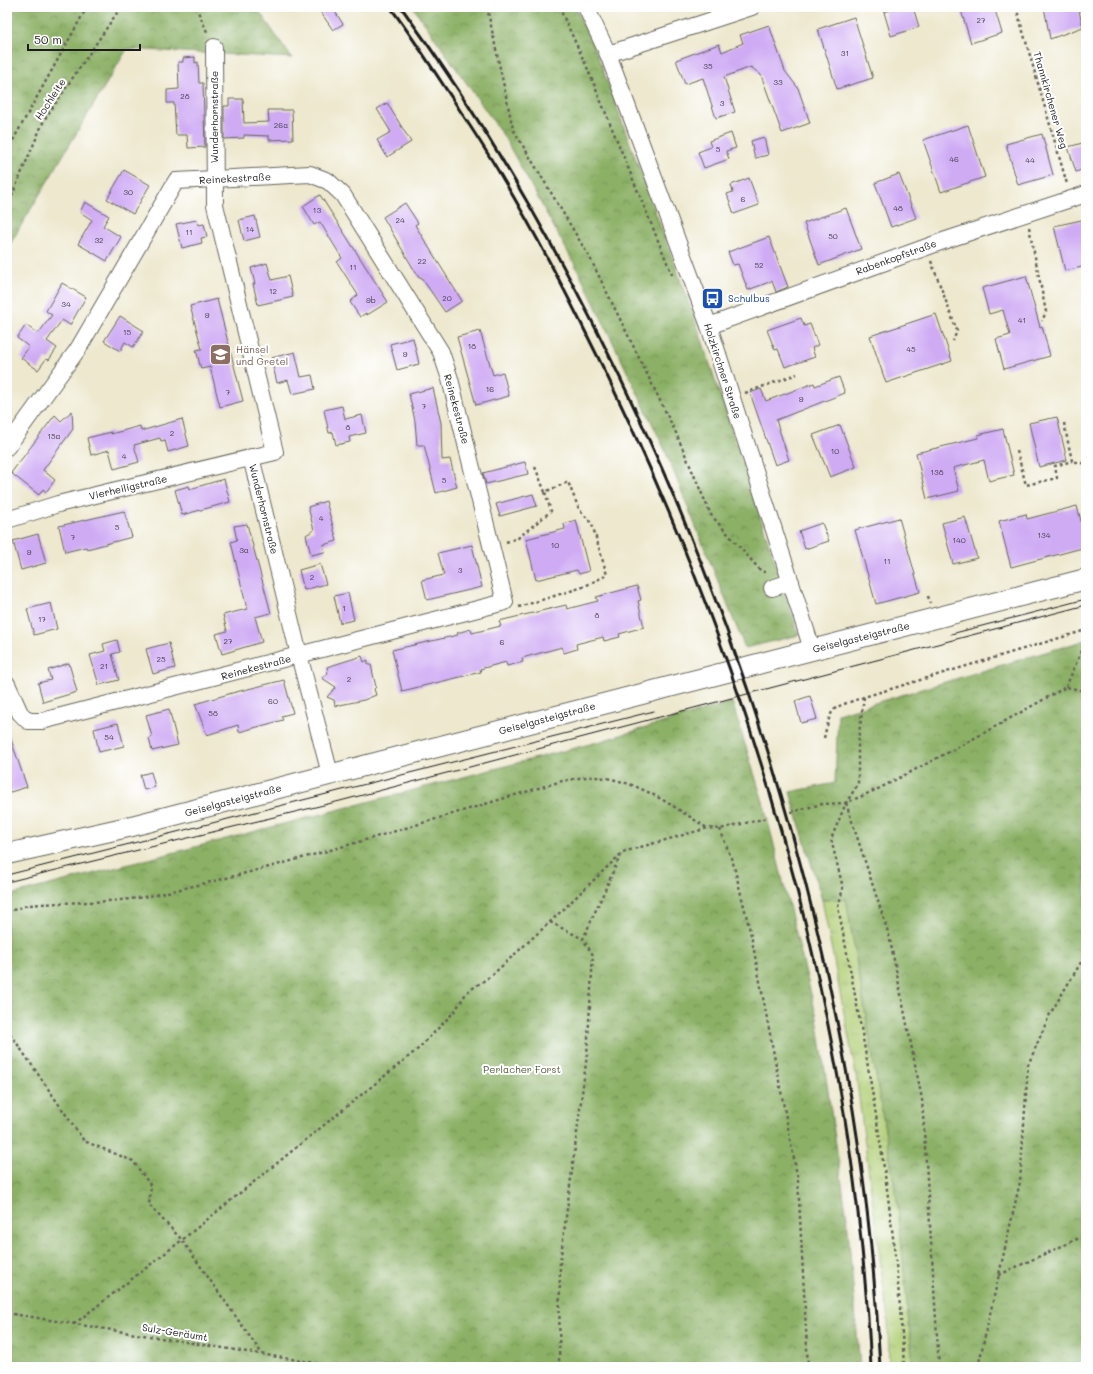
<svg xmlns="http://www.w3.org/2000/svg" width="1093" height="1374" font-family="Mali,sans-serif">
  <style>
    .grass { fill: url(#grass-tufts); stroke: #667548 }
    .forest { fill: url(#forest-crowns); stroke: #546641 }
    .building { fill: #cfabf4 }
    .lines { fill: none; stroke-linecap: round; stroke-linejoin: round }
    .minor-casing { stroke: #65635a; stroke-width: 18 }
    .major-casing { stroke: #65635a; stroke-width: 22 }
    .path { stroke: #65635a; stroke-width: 2.5; stroke-dasharray: 3 3; stroke-linecap: butt }
    .minor { stroke: #fff; stroke-width: 16 }
    .major { stroke: #fff; stroke-width: 20 }
    .tram { stroke: #1c1c1c; stroke-width: 1 }
    .rail { stroke: #1c1c1c; stroke-width: 3 }
    .labels { text-anchor: middle; dominant-baseline: central; stroke-width: 4; stroke-linejoin: round; paint-order: stroke }
    .number-label { font-size: 8px; fill: #494052 }
    .street-label { font-size: 10px; fill: #1c1c1c; stroke: #fff }
    .transit-label { font-size: 10px; fill: #164399; stroke: #fff; text-anchor: start }
    .education-label { font-size: 10px; fill: #785e54; stroke: #fff; text-anchor: start }
    .park-label { font-size: 10px; fill: #505a3b; stroke: #fff }
  </style>
  <defs>
    <pattern id="grass-tufts" width="24" height="20" patternUnits="userSpaceOnUse"><rect width="24" height="20" fill="#b0ce75"/><path d="M3 7l-1-3M5 7V3M7 7l1-3M15 17l-1-3M17 17v-4M19 17l1-3" fill="none" stroke="#97b065"/></pattern>
    <pattern id="forest-crowns" width="20" height="18" patternUnits="userSpaceOnUse"><rect width="20" height="18" fill="#8cb166"/><path d="M2 6a3 3 0 1 1 6 0M12 15a3 3 0 1 1 6 0" fill="none" stroke="#728f53"/></pattern>
  </defs>
  <rect width="100%" height="100%" fill="#fff"/>
  <filter id="ink" filterUnits="userSpaceOnUse"><feTurbulence type="fractalNoise" baseFrequency=".025" numOctaves="2"/><feDisplacementMap in="SourceGraphic" scale="8" xChannelSelector="R" yChannelSelector="G"/><feConvolveMatrix kernelMatrix="1 2 1 2 8 2 1 2 1" color-interpolation-filters="sRGB"/></filter>
  <filter id="wash" filterUnits="userSpaceOnUse"><feTurbulence type="fractalNoise" baseFrequency=".012" numOctaves="4" result="noise"/><feDisplacementMap in="SourceGraphic" scale="16" xChannelSelector="R" yChannelSelector="G"/><feGaussianBlur stdDeviation="0.9" result="paint"/><feColorMatrix in="noise" values="0 0 0 0 0 0 0 0 0 0 0 0 0 0 0 0 0 1.4 0 .05"/><feComposite in="paint" operator="in"/></filter>
  <g filter="url(#wash)">
    <rect width="100%" height="100%" fill="#ede8ce"/>
    <polygon class="grass" points="846,899 898,1206 913,1367 889,1367 888,1320 856,1075 822,900"/>
    <g class="forest">
      <polygon points="7,7 256,7 292,58 127,49 7,249"/>
      <polygon points="413,7 575,7 599,59 698,328 799,635 745,648 664,448 580,274 503,135"/>
      <polygon points="1086,640 1086,1367 913,1367 898,1206 846,899 822,900 790,792 835,783 838,714"/>
      <polygon points="732,702 764,805 817,1018 847,1218 860,1367 7,1367 7,896 594,743"/>
    </g>
    <g id="blocks">
      <g class="building">
        <polygon points="317,7 332,7 343,24 333,30"/>
        <polygon points="901,7 913,7 919,27 891,36 884,12"/>
        <polygon points="960,7 994,7 1002,33 971,43"/>
        <polygon points="1044,7 1078,7 1083,27 1050,39"/>
        <polygon points="854,17 873,78 837,89 818,29"/>
        <polygon points="769,25 785,71 798,88 810,123 782,133 761,75 751,67 724,77 735,112 716,118 703,78 685,84 676,60 719,44 722,52 743,43 740,35"/>
        <polygon points="195,57 195,63 198,62 199,83 203,83 205,147 188,148 187,135 176,135 174,103 167,103 167,90 179,89 178,62 183,62 183,58"/>
        <polygon points="229,99 243,99 244,123 269,122 268,110 292,110 293,139 269,140 269,136 244,135 244,138 224,139 224,106 229,106"/>
        <polygon points="387,103 411,142 387,157 377,140 391,132 377,109"/>
        <polygon points="968,125 985,177 941,192 923,140"/>
        <polygon points="731,133 736,148 726,151 729,159 704,168 698,152 711,147 709,141"/>
        <polygon points="1042,134 1053,175 1018,185 1006,144"/>
        <polygon points="764,137 768,155 755,158 751,141"/>
        <polygon points="1086,142 1086,168 1076,172 1068,147"/>
        <polygon points="124,170 150,185 133,214 107,199"/>
        <polygon points="899,174 916,218 891,227 875,183"/>
        <polygon points="749,178 759,205 734,214 727,194 733,192 731,185"/>
        <polygon points="320,195 388,302 367,315 366,313 360,317 350,302 358,295 337,262 342,258 320,222 314,225 303,206"/>
        <polygon points="85,202 109,216 103,226 121,237 107,261 78,244 92,220 80,212"/>
        <polygon points="405,203 418,223 415,225 462,301 445,312 421,277 419,278 383,217"/>
        <polygon points="846,208 861,249 819,265 804,223"/>
        <polygon points="255,216 260,237 244,241 239,220"/>
        <polygon points="1086,219 1086,266 1065,271 1054,226"/>
        <polygon points="197,220 198,225 204,224 207,237 201,238 202,243 182,248 176,224"/>
        <polygon points="769,237 788,287 776,292 772,281 748,290 738,264 733,265 728,252"/>
        <polygon points="267,263 272,280 288,276 293,297 258,305 253,284 255,284 251,268"/>
        <polygon points="1026,276 1040,327 1042,326 1050,356 1004,369 996,339 1010,335 1003,310 989,314 982,288"/>
        <polygon points="62,283 86,297 70,325 62,320 47,341 57,348 49,360 46,359 38,370 21,358 29,347 17,338 26,325 38,334 52,315 46,311"/>
        <polygon points="217,299 243,401 220,407 210,367 201,369 196,350 202,349 190,306"/>
        <polygon points="936,314 952,361 886,383 870,336"/>
        <polygon points="120,316 144,331 133,347 125,342 120,351 104,341"/>
        <polygon points="801,318 804,326 810,324 818,345 812,348 815,357 785,367 778,349 775,350 767,330"/>
        <polygon points="480,331 493,375 503,372 509,396 476,405 457,337"/>
        <polygon points="413,338 419,364 397,370 390,344"/>
        <polygon points="295,352 301,377 312,375 315,389 292,394 288,380 277,383 271,358"/>
        <polygon points="839,377 845,393 776,420 789,460 775,465 750,393 761,389 766,401 814,383 815,386"/>
        <polygon points="433,388 441,423 442,460 450,459 457,487 436,493 424,445 417,445 415,421 409,394"/>
        <polygon points="342,406 345,419 362,415 366,433 349,437 350,442 336,445 333,432 329,433 324,410"/>
        <polygon points="72,411 73,429 43,470 55,480 46,492 43,489 39,495 11,473 55,415 61,421"/>
        <polygon points="1057,417 1067,460 1039,467 1029,423"/>
        <polygon points="182,419 189,446 168,452 165,440 161,441 160,438 134,445 139,462 114,469 109,450 91,455 87,438 111,432 111,434 140,426 141,431"/>
        <polygon points="840,425 856,467 830,477 813,435"/>
        <polygon points="1003,429 1014,475 989,481 984,460 953,468 959,491 927,499 916,453 978,438 978,435"/>
        <polygon points="525,462 528,474 486,484 483,473"/>
        <polygon points="224,479 230,502 182,515 175,490 189,486 190,489"/>
        <polygon points="533,494 537,506 500,516 496,504"/>
        <polygon points="326,501 337,541 323,545 325,552 311,555 306,535 314,530 308,507"/>
        <polygon points="1077,506 1086,540 1086,547 1011,567 999,521 1026,514 1027,519"/>
        <polygon points="124,511 132,537 87,549 86,547 65,552 59,526"/>
        <polygon points="965,517 977,558 953,564 942,523"/>
        <polygon points="899,518 920,592 876,604 855,530"/>
        <polygon points="576,520 589,571 579,574 577,570 536,580 526,539 565,529 564,524"/>
        <polygon points="822,523 829,541 805,549 799,531"/>
        <polygon points="247,524 271,613 255,617 262,642 222,654 216,634 227,631 223,615 247,609 231,542 237,540 234,526"/>
        <polygon points="38,534 46,563 21,570 13,541"/>
        <polygon points="472,545 482,587 427,600 422,580 444,575 438,553"/>
        <polygon points="320,564 326,584 304,590 299,570"/>
        <polygon points="637,586 641,600 638,601 644,627 619,634 620,637 604,641 603,637 576,644 577,649 564,653 562,647 522,658 523,662 507,666 506,662 480,669 481,672 402,691 392,650 458,635 457,633 471,629 472,633 501,626 499,621 566,605 567,609 598,601 596,597"/>
        <polygon points="348,593 354,620 340,623 334,596"/>
        <polygon points="51,603 57,629 34,635 27,609"/>
        <polygon points="117,640 120,652 112,654 119,680 99,685 90,655 105,651 103,644"/>
        <polygon points="169,643 175,668 153,674 146,649"/>
        <polygon points="362,656 364,662 368,660 368,665 371,665 376,687 374,689 376,695 364,700 335,706 334,700 327,697 336,687 322,678 328,674 327,667"/>
        <polygon points="69,663 77,692 43,702 38,683 51,680 48,670"/>
        <polygon points="284,680 293,713 281,716 283,720 239,732 238,725 207,735 195,704 232,693"/>
        <polygon points="810,696 817,719 801,723 795,701"/>
        <polygon points="169,709 178,745 152,751 149,738 152,737 146,715"/>
        <polygon points="118,723 124,746 99,752 94,729"/>
        <polygon points="7,734 9,734 27,787 7,793"/>
        <polygon points="151,772 155,787 144,790 140,775"/>
      </g>
    </g>
  </g>
  <g filter="url(#ink)">
    <use href="#blocks" fill-opacity="0" stroke="#65635a" stroke-width="1"/>
    <g class="lines">
      <defs>
        <g id="minor">
          <polyline points="586,7 608,54 709,326 812,649"/>
          <polyline points="608,54 752,7"/>
          <polyline points="709,326 946,240 1086,194"/>
          <polyline points="7,447 78,349 176,181 310,174 328,181 343,195 441,352 450,379 505,602 42,721 28,721 20,713 7,684"/>
          <polyline points="251,457 299,655 330,774"/>
          <polyline points="7,520 58,504 275,452 215,205 214,47"/>
          <polyline points="772,588 791,582"/>
        </g>
        <polyline id="major" points="7,854 128,827 1086,579"/>
      </defs>
      <use href="#minor" class="minor-casing"/>
      <use href="#major" class="major-casing"/>
      <g class="path">
        <polyline points="196,7 208,34"/>
        <polyline points="487,7 513,129 590,258 676,433 711,515 761,571 768,573"/>
        <polyline points="559,7 586,65 673,277"/>
        <polyline points="1016,7 1067,184"/>
        <polyline points="7,23 12,7"/>
        <polyline points="7,151 87,7"/>
        <polyline points="7,207 44,120 121,7"/>
        <polyline points="1029,227 1046,312 1042,321"/>
        <polyline points="931,261 957,331 953,341"/>
        <polyline points="745,393 797,374"/>
        <polyline points="1064,423 1072,461 1086,464"/>
        <polyline points="1017,451 1026,485 1057,478 1055,466 1072,461"/>
        <polyline points="535,467 545,492"/>
        <polyline points="506,542 518,538 551,511 545,492 568,482 579,509 592,524 607,575 583,587 519,607"/>
        <polyline points="928,596 930,603"/>
        <polyline points="1066,687 1086,640"/>
        <path d="M864,697L858,741V784L846,803L831,839L843,888L838,907C868,1059 896,1212 904,1367"/>
        <path d="M824,738C832,703 832,709 864,697L1086,630"/>
        <polyline points="846,803 889,935 922,1099 939,1367"/>
        <polyline points="791,812 822,804 846,803 880,788 964,744 1066,687 1086,691"/>
        <polyline points="720,829 734,866 751,935 798,1180 808,1367"/>
        <path d="M7,912C14,910 23,906 30,905C71,901 113,904 154,895C292,865 427,821 562,781C572,780 583,776 593,777C635,778 673,806 707,828"/>
        <polyline points="550,922 583,939"/>
        <polyline points="7,1029 84,1141 133,1161 151,1186 149,1205 182,1240 262,1354"/>
        <polyline points="999,1275 1086,1235"/>
        <polyline points="7,1313 340,1367"/>
        <polyline points="74,1324 182,1240 418,1049 454,1012 467,992 491,976 550,922 623,852 708,828 720,829 767,818"/>
        <polyline points="559,1367 560,1263 587,1055 593,955 583,939 621,854"/>
        <polyline points="978,1367 1020,1182 1028,1065 1050,1014 1086,954"/>
      </g>
      <use href="#minor" class="minor"/>
      <use href="#major" class="major"/>
      <g class="tram">
        <polyline points="951,634 1086,599"/>
        <polyline points="7,875 654,711"/>
        <polyline points="7,882 340,801 1086,605"/>
      </g>
      <g class="rail">
        <path d="M390,7C412,36 432,68 452,98C469,125 487,151 503,179C532,227 558,277 583,327C746,649 853,1005 871,1367"/>
        <path d="M401,7C476,110 541,220 598,333C758,650 863,1011 880,1367"/>
      </g>
    </g>
  </g>
  <defs>
    <symbol id="bus-square" viewBox="-11 -11 22 22"><rect x="-9" y="-9" width="18" height="18" rx="4" fill="#1a4fb4" stroke="#fff"/><path d="M-5-6H5V4H4V6H2V4H-2V6H-4V4H-5ZM-3.5-4V0h7V-4ZM-3.5 1.2v1.5H-2V1.2ZM2 1.2v1.5H3.5V1.2Z" fill="#fff"/></symbol>
    <symbol id="school-square" viewBox="-11 -11 22 22"><rect x="-9" y="-9" width="18" height="18" rx="4" fill="#8d6e63" stroke="#fff"/><path d="M0-5L7-2L0 1L-7-2ZM-4 1L0 2.5L4 1V4Q0 6-4 4Z" fill="#fff"/></symbol>
  </defs>
  <g fill-rule="evenodd">
    <use href="#bus-square" x="700" y="286" width="25" height="25"/>
    <use href="#school-square" x="208" y="342" width="25" height="25"/>
  </g>
  <g class="labels">
    <g class="number-label">
      <text x="981" y="20">27</text>
      <text x="845" y="53">31</text>
      <text x="708" y="66">35</text>
      <text x="778" y="82">33</text>
      <text x="185" y="96">28</text>
      <text x="722" y="103">3</text>
      <text x="281" y="125">26a</text>
      <text x="718" y="149">5</text>
      <text x="954" y="159">46</text>
      <text x="1030" y="160">44</text>
      <text x="128" y="192">30</text>
      <text x="743" y="199">6</text>
      <text x="898" y="208">48</text>
      <text x="317" y="210">13</text>
      <text x="400" y="220">24</text>
      <text x="250" y="229">14</text>
      <text x="189" y="232">11</text>
      <text x="833" y="236">50</text>
      <text x="99" y="240">32</text>
      <text x="422" y="261">22</text>
      <text x="759" y="265">52</text>
      <text x="353" y="267">11</text>
      <text x="273" y="291">12</text>
      <text x="447" y="298">20</text>
      <text x="371" y="300">9b</text>
      <text x="66" y="304">34</text>
      <text x="207" y="315">9</text>
      <text x="1022" y="320">41</text>
      <text x="127" y="332">15</text>
      <text x="472" y="346">18</text>
      <text x="911" y="349">45</text>
      <text x="405" y="354">9</text>
      <text x="490" y="389">16</text>
      <text x="228" y="392">7</text>
      <text x="801" y="399">9</text>
      <text x="424" y="406">7</text>
      <text x="348" y="427">8</text>
      <text x="172" y="433">2</text>
      <text x="54" y="436">15a</text>
      <text x="835" y="451">10</text>
      <text x="124" y="456">4</text>
      <text x="937" y="472">138</text>
      <text x="444" y="480">5</text>
      <text x="321" y="518">4</text>
      <text x="117" y="527">5</text>
      <text x="1044" y="535">134</text>
      <text x="73" y="537">7</text>
      <text x="959" y="540">140</text>
      <text x="555" y="545">10</text>
      <text x="244" y="550">3a</text>
      <text x="29" y="552">9</text>
      <text x="887" y="561">11</text>
      <text x="460" y="570">3</text>
      <text x="312" y="577">2</text>
      <text x="344" y="608">1</text>
      <text x="597" y="615">8</text>
      <text x="42" y="619">17</text>
      <text x="228" y="641">27</text>
      <text x="502" y="642">6</text>
      <text x="161" y="659">25</text>
      <text x="104" y="666">21</text>
      <text x="349" y="679">2</text>
      <text x="273" y="701">60</text>
      <text x="213" y="713">58</text>
      <text x="109" y="737">54</text>
    </g>
    <g class="street-label">
      <text transform="translate(50 99) rotate(-57)">Hochleite</text>
      <text transform="translate(1051 100) rotate(74)">Thannkirchener Weg</text>
      <text transform="translate(214 117) rotate(-90)">Wunderhornstraße</text>
      <text transform="translate(235 178) rotate(-3)">Reinekestraße</text>
      <text transform="translate(896 257) rotate(-20)">Rabenkopfstraße</text>
      <text transform="translate(723 371) rotate(72)">Holzkirchner Straße</text>
      <text transform="translate(457 409) rotate(75)">Reinekestraße</text>
      <text transform="translate(128 487) rotate(-13)">Vierheiligstraße</text>
      <text transform="translate(264 509) rotate(76)">Wunderhornstraße</text>
      <text transform="translate(861 637) rotate(-14)">Geiselgasteigstraße</text>
      <text transform="translate(256 667) rotate(-15)">Reinekestraße</text>
      <text transform="translate(547 718) rotate(-15)">Geiselgasteigstraße</text>
      <text transform="translate(233 800) rotate(-15)">Geiselgasteigstraße</text>
      <text transform="translate(175 1332) rotate(9)">Sulz-Geräumt</text>
    </g>
    <g class="transit-label">
      <text x="728" y="298">Schulbus</text>
    </g>
    <g class="education-label">
      <text x="236" y="349">Hänsel<tspan x="236" dy="12">und Gretel</tspan></text>
    </g>
    <g class="park-label">
      <text x="522" y="1069">Perlacher Forst</text>
    </g>
  </g>
  <rect width="1093" height="1374" fill="none" stroke="#fff" stroke-width="24"/>
  <path d="M28 44v6h112v-6" fill="none" stroke="#1c1c1c" stroke-width="2"/>
  <text x="34" y="44" font-size="12" fill="#1c1c1c" stroke="#ffffff" stroke-width="3" paint-order="stroke">50 m</text>
</svg>
